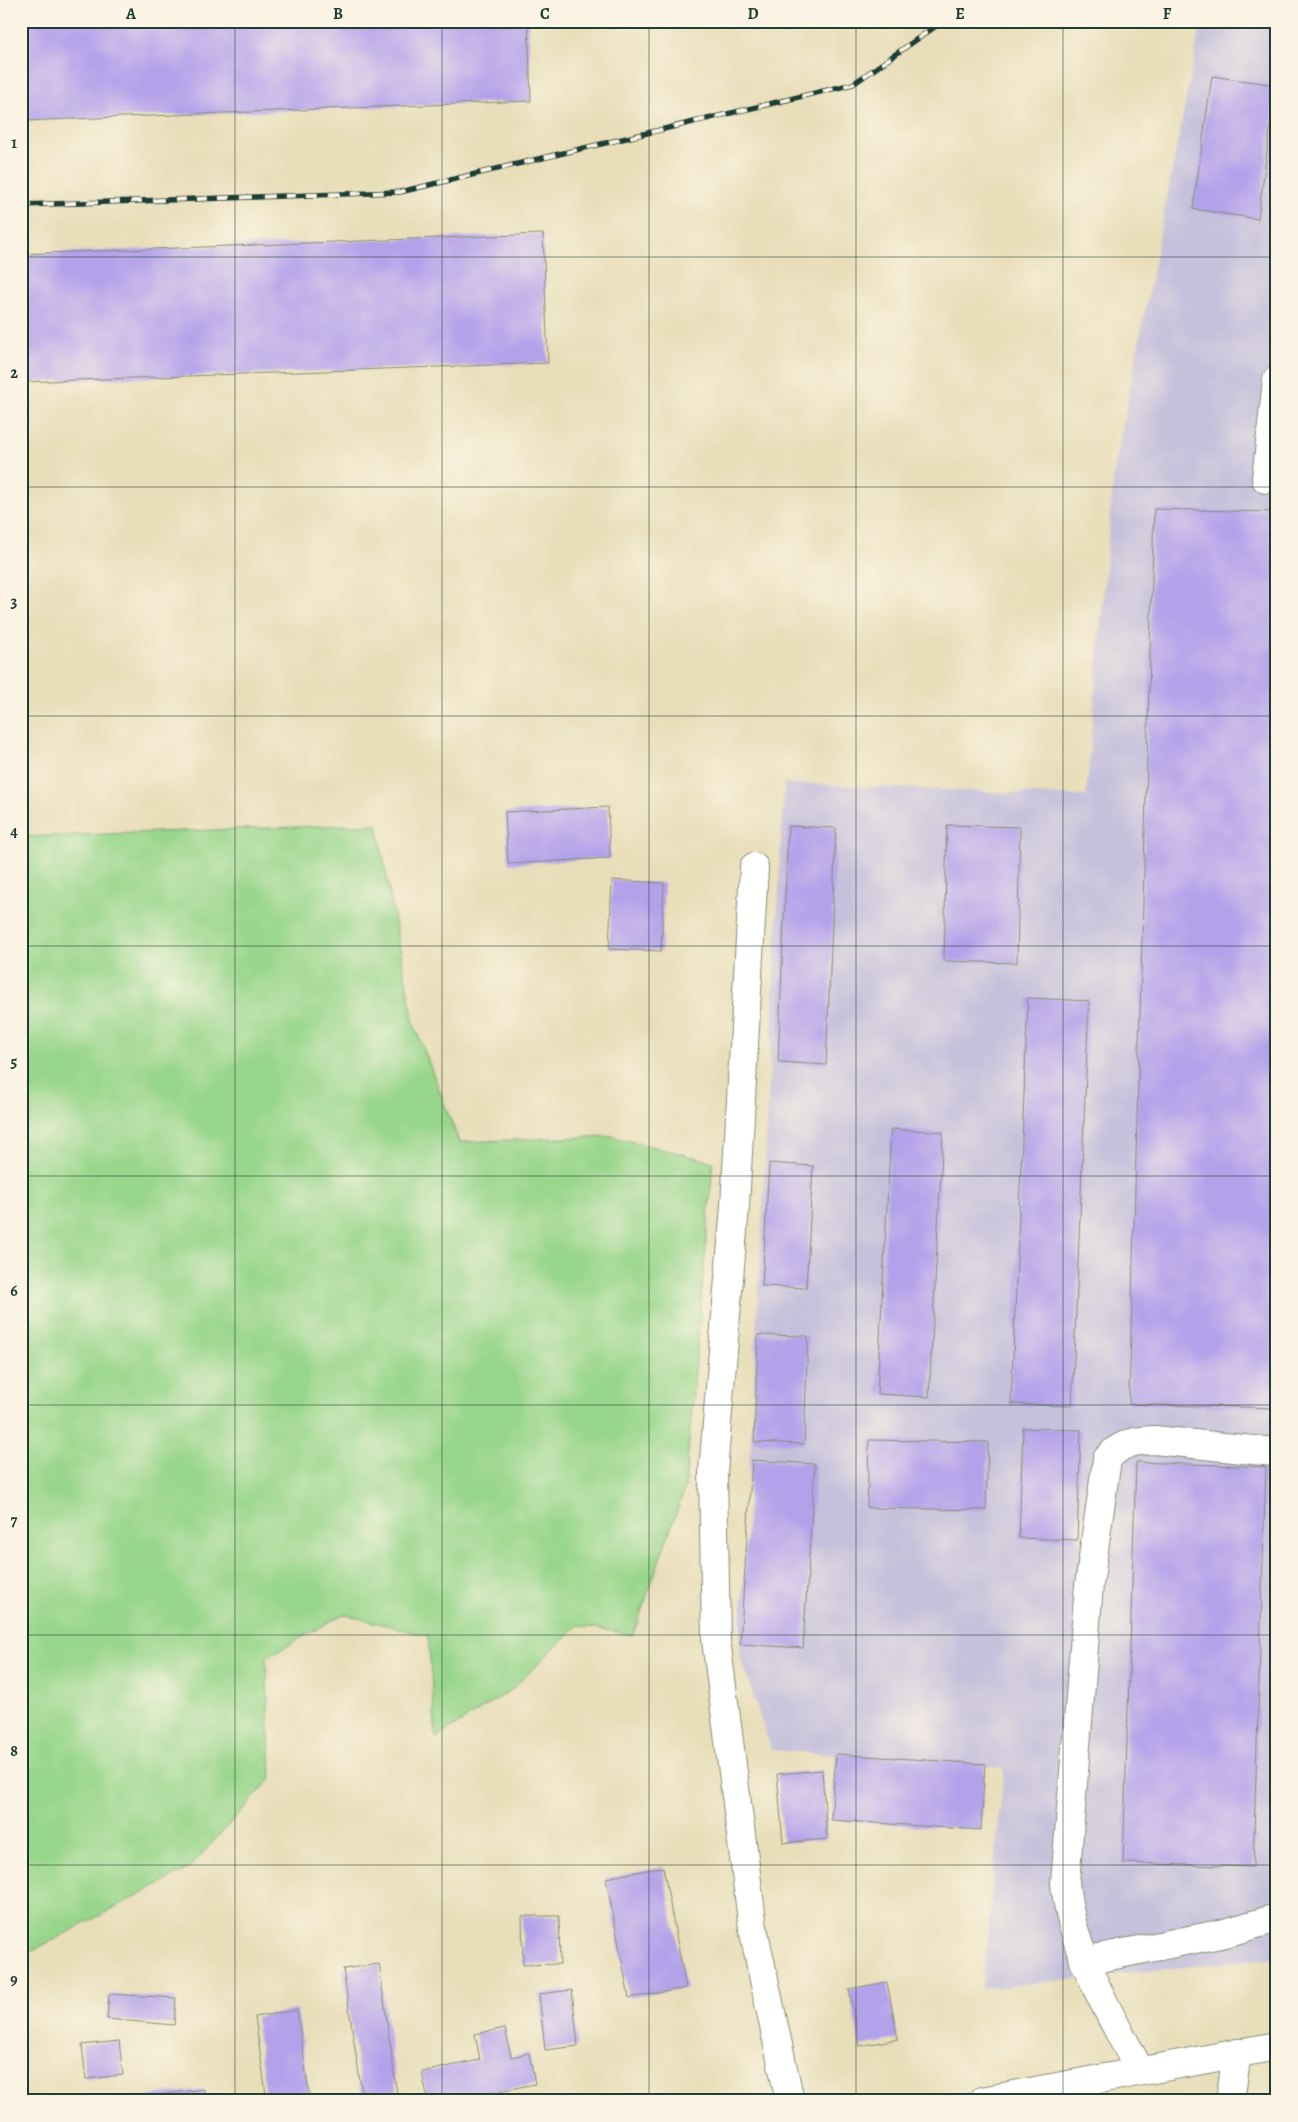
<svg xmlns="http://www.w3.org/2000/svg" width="1298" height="2122" font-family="Alegreya,serif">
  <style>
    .industrial { fill: #c5c0db }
    .green { fill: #98d68b; stroke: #5c8a60 }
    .building { fill: #b3a1ea }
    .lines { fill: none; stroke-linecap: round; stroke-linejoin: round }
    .minor-casing { stroke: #848e76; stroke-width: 30 }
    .minor { stroke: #fff; stroke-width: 28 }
    .rail-casing { stroke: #1f3d34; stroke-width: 5.5 }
    .rail { stroke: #fcf5e5; stroke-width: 4; stroke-dasharray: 11; stroke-linecap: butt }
    .grid { fill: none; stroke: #1f3d34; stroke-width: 1; stroke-opacity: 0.55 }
    .neatline { fill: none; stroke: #1f3d34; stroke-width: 2 }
    .grid-label { font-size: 16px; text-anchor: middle; font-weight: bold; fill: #1f3d34 }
  </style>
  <rect width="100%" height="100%" fill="#fcf5e5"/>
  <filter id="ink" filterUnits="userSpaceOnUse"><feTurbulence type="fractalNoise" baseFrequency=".02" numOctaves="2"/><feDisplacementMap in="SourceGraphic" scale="10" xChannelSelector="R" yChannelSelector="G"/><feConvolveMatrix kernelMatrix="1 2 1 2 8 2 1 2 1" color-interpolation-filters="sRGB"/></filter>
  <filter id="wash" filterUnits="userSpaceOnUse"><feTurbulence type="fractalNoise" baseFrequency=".0096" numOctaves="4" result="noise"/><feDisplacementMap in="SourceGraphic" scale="20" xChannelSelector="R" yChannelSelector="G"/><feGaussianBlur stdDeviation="1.12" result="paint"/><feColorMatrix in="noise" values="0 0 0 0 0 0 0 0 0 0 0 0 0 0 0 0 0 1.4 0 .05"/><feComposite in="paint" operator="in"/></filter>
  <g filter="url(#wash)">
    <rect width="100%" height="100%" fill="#e8deb9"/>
    <polygon class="industrial" points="1201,21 1277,21 1277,1957 982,1989 1004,1768 771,1750 740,1655 784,783 1086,796 1114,471"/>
    <polygon class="green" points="377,824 414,1024 459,1142 611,1136 713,1162 685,1488 633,1635 578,1625 511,1690 436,1738 428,1636 343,1614 266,1658 271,1779 188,1869 34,1950 21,1952 21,837"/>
    <g id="blocks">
      <g class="building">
        <polygon points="21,21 528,21 531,101 21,121"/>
        <polygon points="1212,76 1276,85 1258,219 1193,209"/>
        <polygon points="543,234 548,363 21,382 21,254"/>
        <polygon points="1154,509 1277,512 1277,1408 1129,1404"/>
        <polygon points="608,807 610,858 508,864 505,812"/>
        <polygon points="947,825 1020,827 1017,963 944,961"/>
        <polygon points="788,826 836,828 826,1065 778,1062"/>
        <polygon points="612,880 664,883 661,951 609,949"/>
        <polygon points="1028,998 1089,1001 1072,1406 1011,1404"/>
        <polygon points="891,1129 943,1132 929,1397 877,1394"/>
        <polygon points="769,1163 813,1166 806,1288 762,1286"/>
        <polygon points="758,1335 808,1336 804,1444 754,1442"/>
        <polygon points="1023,1428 1081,1430 1077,1540 1019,1538"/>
        <polygon points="869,1440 988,1442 986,1510 867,1508"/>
        <polygon points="752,1460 815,1464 803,1648 740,1644"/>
        <polygon points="1136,1462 1266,1467 1253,1867 1123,1863"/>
        <polygon points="836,1754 985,1764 981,1830 831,1820"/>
        <polygon points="822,1770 827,1839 783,1843 777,1774"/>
        <polygon points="663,1867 686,1988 629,1998 606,1878"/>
        <polygon points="522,1916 559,1916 560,1964 523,1965"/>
        <polygon points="379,1964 398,2101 363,2101 343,1969"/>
        <polygon points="887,1982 898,2039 860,2046 849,1989"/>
        <polygon points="572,1990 578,2046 545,2050 539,1994"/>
        <polygon points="109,1994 176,1998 174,2025 107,2019"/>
        <polygon points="297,2010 310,2101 267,2101 255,2017"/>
        <polygon points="505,2028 511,2057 529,2053 535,2084 448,2101 428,2101 422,2072 480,2060 475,2034"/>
        <polygon points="119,2041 123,2075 86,2079 82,2045"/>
        <polygon points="204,2089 205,2101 120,2101 120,2100"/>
      </g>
    </g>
  </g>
  <g filter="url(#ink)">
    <use href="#blocks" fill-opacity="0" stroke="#848e76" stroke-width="1"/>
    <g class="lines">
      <defs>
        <g id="minor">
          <polyline points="1266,479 1277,380"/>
          <polyline points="754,867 735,1206 713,1472 716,1640 753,1928 790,2101"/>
          <polyline points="1084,1961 1225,1933 1277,1918"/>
          <path d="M1140,2071C1108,2010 1072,1953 1065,1883L1089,1585L1107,1459C1119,1444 1135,1440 1154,1440L1274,1452"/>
          <polyline points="982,2101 1277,2046"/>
          <polyline points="1230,2101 1237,2053"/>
        </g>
      </defs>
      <use href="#minor" class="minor-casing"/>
      <use href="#minor" class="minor"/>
      <defs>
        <polyline id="rail" points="21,205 400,192 853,84 943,21"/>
      </defs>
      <use href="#rail" class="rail-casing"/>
      <use href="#rail" class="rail"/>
    </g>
  </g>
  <path class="grid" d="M235,21V2101M442,21V2101M649,21V2101M856,21V2101M1063,21V2101M21,257H1277M21,487H1277M21,716H1277M21,946H1277M21,1176H1277M21,1405H1277M21,1635H1277M21,1865H1277"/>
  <rect width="1298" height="2122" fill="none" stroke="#fcf5e5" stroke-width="55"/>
  <rect x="28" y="28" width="1242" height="2066" class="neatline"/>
  <g class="grid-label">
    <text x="131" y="19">A</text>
    <text x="338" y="19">B</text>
    <text x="545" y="19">C</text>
    <text x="753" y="19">D</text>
    <text x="960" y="19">E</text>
    <text x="1167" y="19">F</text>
    <text x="14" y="148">1</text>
    <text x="14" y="378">2</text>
    <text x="14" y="607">3</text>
    <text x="14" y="837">4</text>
    <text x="14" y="1067">5</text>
    <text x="14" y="1296">6</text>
    <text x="14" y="1526">7</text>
    <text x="14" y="1756">8</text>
    <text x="14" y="1985">9</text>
  </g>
</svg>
